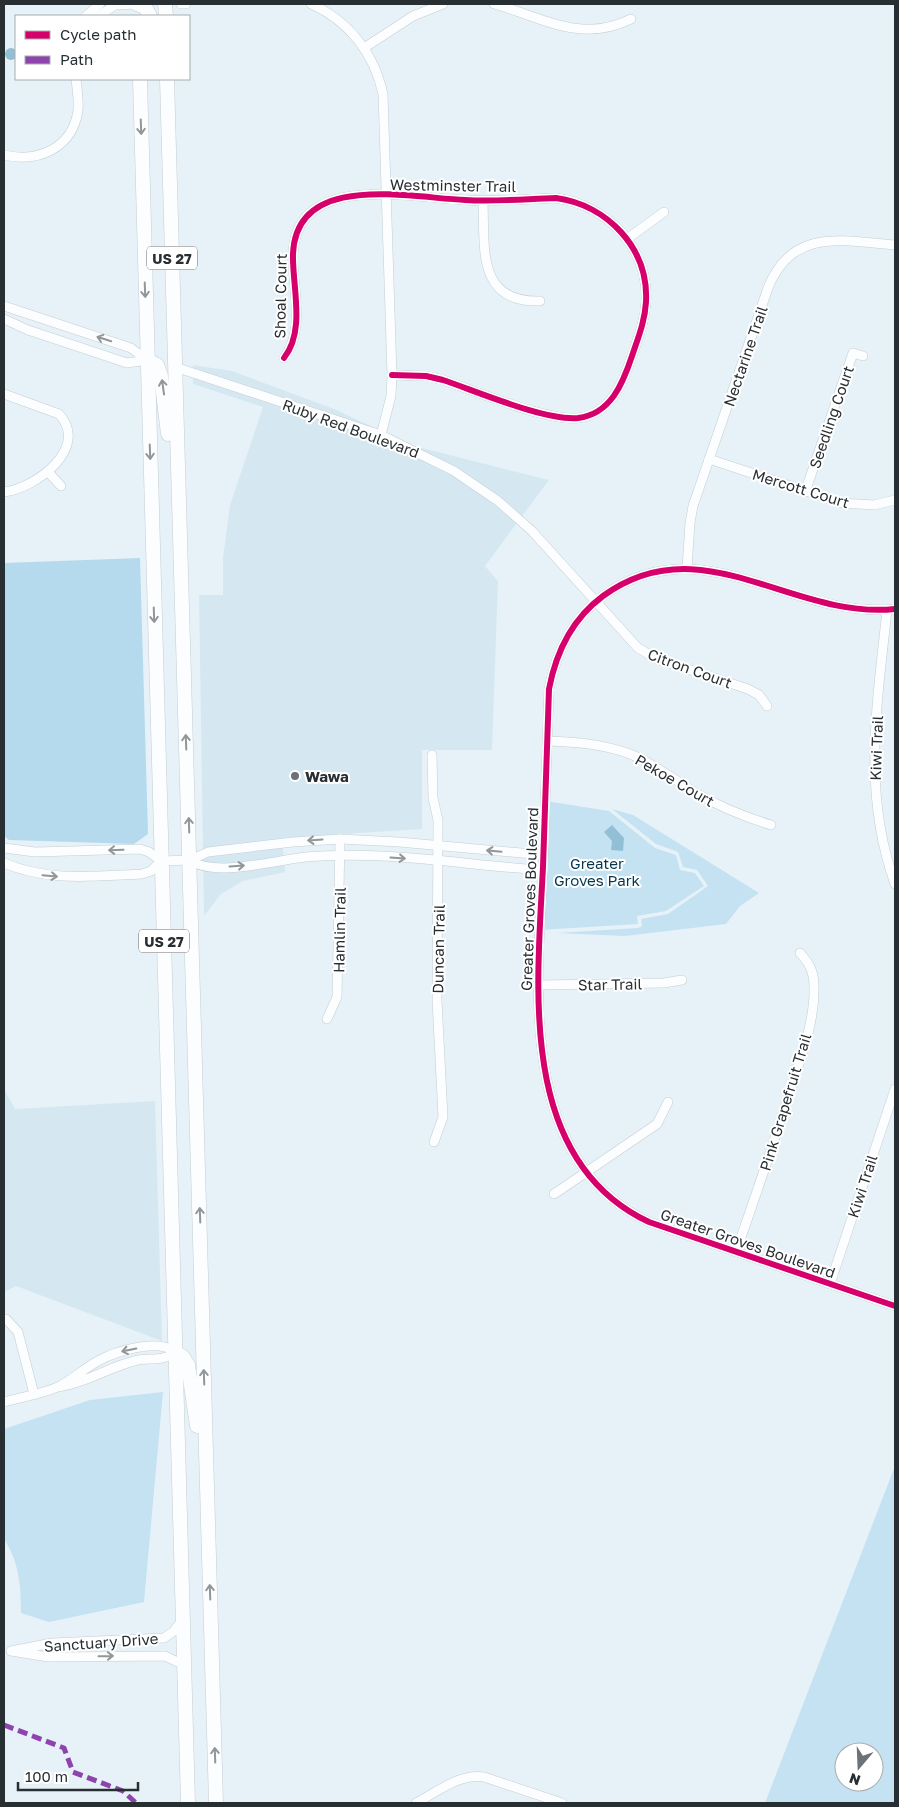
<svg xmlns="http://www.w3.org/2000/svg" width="899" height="1807" font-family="'Golos Text',sans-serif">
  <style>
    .built { fill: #d5e8f2 }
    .green { fill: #c4e2f2; fill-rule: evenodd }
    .forest { fill: #b5daee }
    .water { fill: #93bfd6 }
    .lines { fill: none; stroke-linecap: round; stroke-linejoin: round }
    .minor-casing { stroke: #c5cdd2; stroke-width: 10 }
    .trunk-casing { stroke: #c5cdd2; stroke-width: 15 }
    .minor { stroke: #fbfdfe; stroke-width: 9 }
    .trunk { stroke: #fbfdfe; stroke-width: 14 }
    .quiet { stroke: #8e44ad; stroke-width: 5; stroke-dasharray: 10 5; stroke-linecap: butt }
    .cycleway-casing { stroke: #fff; stroke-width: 9 }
    .cycleway { stroke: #d6006c; stroke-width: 6 }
    .oneway { stroke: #929698 }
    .poi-dot { fill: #6b7378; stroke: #fff; stroke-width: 2 }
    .labels { text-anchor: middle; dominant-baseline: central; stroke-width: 4; stroke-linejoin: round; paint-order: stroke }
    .shield { fill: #fff; stroke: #686d70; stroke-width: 1 }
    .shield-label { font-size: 14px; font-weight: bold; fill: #282f33 }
    .street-label { font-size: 15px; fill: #282f33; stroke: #fff }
    .poi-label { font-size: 15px; font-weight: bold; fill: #282f33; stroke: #fff; text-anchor: start }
    .park-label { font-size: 15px; fill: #04384d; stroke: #fff }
  </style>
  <rect width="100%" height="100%" fill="#e7f2f8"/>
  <g class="built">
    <polygon points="193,365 232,371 334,409 414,446 549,480 485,566 498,581 492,750 422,750 422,829 282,838 285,872 243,881 221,894 204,916 199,595 223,595 223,558 230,505 263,407 193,384"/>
    <polygon points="4,1089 15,1109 155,1101 162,1341 16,1286 4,1292"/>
  </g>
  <g class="green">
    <polygon points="546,801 609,811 655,848 676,855 680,870 695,873 704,886 666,911 637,916 638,924 539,930"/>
    <polygon points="612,809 633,815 759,893 740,906 726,924 625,936 557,933 638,928 642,926 641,919 668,914 708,886 697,870 683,867 678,852 656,844"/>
    <path d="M163,1392L144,1602L49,1622L21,1613C21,1585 19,1562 4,1539V1429L90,1400Z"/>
    <path d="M895,1466V1803H765ZM844,1752H874V1782H844Z"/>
  </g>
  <polygon class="forest" points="140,558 148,834 134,844 9,840 4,836 4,563"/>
  <g class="water">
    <circle cx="11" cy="54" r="6"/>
    <polygon points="612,825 624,838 623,851 611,850 612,841 604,832"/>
  </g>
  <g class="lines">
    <defs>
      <g id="minor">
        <polyline points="181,4 186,4"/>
        <path d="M311,4C349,21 374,53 383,94L392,375L391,396L381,435"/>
        <path d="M494,4C542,17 580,44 631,19"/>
        <polyline points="86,16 100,4"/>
        <polyline points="99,16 115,5 137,4"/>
        <polyline points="364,48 413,16 443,4"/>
        <path d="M4,155C38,163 73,148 78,110C79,100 77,89 76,79"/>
        <path d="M483,201C485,247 476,303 540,301"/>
        <polyline points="627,239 664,212"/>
        <polyline points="4,306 131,348 147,360 127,363 28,330 4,319"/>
        <path d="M284,358C306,330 292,286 293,254C296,171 411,198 465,200C495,202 525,199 556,198C607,205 649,248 646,302C645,321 638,338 632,356C623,383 611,414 578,418C545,421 476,391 443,380L426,376L392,375"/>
        <polyline points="175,367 381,435 454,471 498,501 532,531 638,648 657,659 748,689 759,695 767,706"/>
        <path d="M4,394L59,414C90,448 36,488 4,492"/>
        <polyline points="709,459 842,503 874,505 895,500"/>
        <polyline points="48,472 61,486"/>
        <polyline points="805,492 853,353 863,356"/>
        <path d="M687,568L690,523L693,506L768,288C792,227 843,241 895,245"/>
        <path d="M895,609C791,620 702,524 603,596C572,619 556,652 549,689C547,748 545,807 543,867C537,987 517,1160 649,1222L895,1306"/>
        <path d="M887,610C877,705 862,792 895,884"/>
        <path d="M547,741C576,742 603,744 630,754C655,764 674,780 696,793C720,807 745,817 771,825"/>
        <polyline points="432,755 433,798 438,820 437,1000 443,1117 434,1142"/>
        <polyline points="4,848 35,852 140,849 149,852 161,861"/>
        <path d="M190,860C214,878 276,860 306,857C384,850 464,865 542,870"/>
        <polyline points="161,861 190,860 208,852 293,842 340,839 399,842 543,855"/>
        <path d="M4,863C48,882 95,876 142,874L151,871L161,861"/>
        <polyline points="538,985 664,983 682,980"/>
        <polyline points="327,1019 337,997 340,839"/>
        <polyline points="554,1194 657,1124 668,1102"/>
        <path d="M736,1252C755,1197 774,1143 791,1088C801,1057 815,1021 814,987C814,972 810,964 800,953"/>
        <polyline points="830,1284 895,1089"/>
        <polyline points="6,1319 18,1332 34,1394"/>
        <path d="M4,1402C22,1397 43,1394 60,1386C73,1379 85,1368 98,1361C116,1351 158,1338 175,1352C165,1361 151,1358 138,1360C110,1366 87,1383 58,1387"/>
        <polyline points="183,1619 174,1631 164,1638 52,1643 11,1651 48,1657 165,1656 184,1665"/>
        <path d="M416,1803C437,1792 460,1773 484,1777L562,1803"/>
      </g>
      <g id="trunk">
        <polyline points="137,4 145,7 150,16"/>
        <polyline points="165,4 166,16"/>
        <polyline points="140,79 188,1803"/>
        <polyline points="167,79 216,1803"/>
        <polyline points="147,360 157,365 161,376 168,434"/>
        <polyline points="175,1352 183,1357 188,1365 197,1426"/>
      </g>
    </defs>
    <use href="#minor" class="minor-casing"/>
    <use href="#trunk" class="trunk-casing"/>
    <use href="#minor" class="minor"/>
    <use href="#trunk" class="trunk"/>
    <polyline class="quiet" points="4,1725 64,1748 73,1772 123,1791 136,1803"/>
    <defs>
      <g id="cycleway">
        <path d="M284,358C306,330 292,286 293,254C296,171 411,198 465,200C495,202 525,199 556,198C607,205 649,248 646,302C645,321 638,338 632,356C623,383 611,414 578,418C545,421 476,391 443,380L426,376L392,375"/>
        <path d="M895,609C791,620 702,524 603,596C572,619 556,652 549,689C547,748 545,807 543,867C537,987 517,1160 649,1222L895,1306"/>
      </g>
    </defs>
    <use href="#cycleway" class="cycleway-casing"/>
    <use href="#cycleway" class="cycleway"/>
  </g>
  <defs><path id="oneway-shaft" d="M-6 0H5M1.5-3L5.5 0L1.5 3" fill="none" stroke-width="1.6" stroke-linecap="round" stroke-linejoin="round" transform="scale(1.25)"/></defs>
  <g class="oneway">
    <use href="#oneway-shaft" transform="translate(141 127) rotate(88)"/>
    <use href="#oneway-shaft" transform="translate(145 290) rotate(88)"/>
    <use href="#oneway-shaft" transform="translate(104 339) rotate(-162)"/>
    <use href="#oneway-shaft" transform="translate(163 387) rotate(-98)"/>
    <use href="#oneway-shaft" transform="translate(150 452) rotate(88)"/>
    <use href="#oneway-shaft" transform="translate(154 615) rotate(88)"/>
    <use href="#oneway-shaft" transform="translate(186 742) rotate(-92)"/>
    <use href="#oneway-shaft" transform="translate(189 825) rotate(-92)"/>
    <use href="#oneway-shaft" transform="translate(315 840) rotate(176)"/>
    <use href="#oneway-shaft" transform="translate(116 850) rotate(178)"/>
    <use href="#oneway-shaft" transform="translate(494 851) rotate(-175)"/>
    <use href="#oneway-shaft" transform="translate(398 858) rotate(4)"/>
    <use href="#oneway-shaft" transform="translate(237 866) rotate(-4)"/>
    <use href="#oneway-shaft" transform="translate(50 876) rotate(5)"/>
    <use href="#oneway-shaft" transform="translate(200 1215) rotate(-92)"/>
    <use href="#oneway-shaft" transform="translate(129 1350) rotate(168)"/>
    <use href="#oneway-shaft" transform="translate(204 1377) rotate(-92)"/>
    <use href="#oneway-shaft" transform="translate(210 1592) rotate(-92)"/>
    <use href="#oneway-shaft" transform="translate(106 1656) rotate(-1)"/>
    <use href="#oneway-shaft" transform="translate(215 1755) rotate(-92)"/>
  </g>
  <circle class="poi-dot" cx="295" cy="776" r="5"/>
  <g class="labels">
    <g class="shield">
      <rect x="147" y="246.5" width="50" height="23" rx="4"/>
      <rect x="139" y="929.5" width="50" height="23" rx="4"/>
    </g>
    <g class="shield-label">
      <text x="172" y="258">US 27</text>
      <text x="164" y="941">US 27</text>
    </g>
    <g class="street-label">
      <text transform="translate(453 185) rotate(1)">Westminster Trail</text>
      <text transform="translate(280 296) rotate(-89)">Shoal Court</text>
      <text transform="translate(745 356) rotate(-71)">Nectarine Trail</text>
      <text transform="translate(831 417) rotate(-71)">Seedling Court</text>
      <text transform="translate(351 428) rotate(20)">Ruby Red Boulevard</text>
      <text transform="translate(801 488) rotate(17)">Mercott Court</text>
      <text transform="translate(690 668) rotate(20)">Citron Court</text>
      <text transform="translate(876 748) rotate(-88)">Kiwi Trail</text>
      <text transform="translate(675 780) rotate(30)">Pekoe Court</text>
      <text transform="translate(529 899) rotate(-88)">Greater Groves Boulevard</text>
      <text transform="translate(339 930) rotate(-89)">Hamlin Trail</text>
      <text transform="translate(438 949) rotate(-89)">Duncan Trail</text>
      <text transform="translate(610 984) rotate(-1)">Star Trail</text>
      <text transform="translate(785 1102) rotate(-73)">Pink Grapefruit Trail</text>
      <text transform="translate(862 1186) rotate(-72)">Kiwi Trail</text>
      <text transform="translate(748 1243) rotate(19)">Greater Groves Boulevard</text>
      <text transform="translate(101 1642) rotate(-4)">Sanctuary Drive</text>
    </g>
    <g class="poi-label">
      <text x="305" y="776">Wawa</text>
    </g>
    <g class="park-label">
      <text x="597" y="863">Greater<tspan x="597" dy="17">Groves Park</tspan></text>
    </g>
  </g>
  <rect width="899" height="1807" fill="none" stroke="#282f33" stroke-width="10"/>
  <rect x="15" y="15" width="175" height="65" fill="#ffffff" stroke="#a9acad"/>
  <rect x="25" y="31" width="25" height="8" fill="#d6006c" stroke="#a9acad"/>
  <text x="60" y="40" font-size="15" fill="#282f33">Cycle path</text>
  <rect x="25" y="56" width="25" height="8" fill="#8e44ad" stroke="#a9acad"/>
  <text x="60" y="65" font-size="15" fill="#282f33">Path</text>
  <g transform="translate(859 1767) rotate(199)"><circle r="24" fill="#ffffff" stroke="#a9acad"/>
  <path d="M0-4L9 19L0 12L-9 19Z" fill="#6b7378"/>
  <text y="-8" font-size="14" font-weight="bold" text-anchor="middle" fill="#282f33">N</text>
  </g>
  <path d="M18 1782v8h120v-8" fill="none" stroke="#282f33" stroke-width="2.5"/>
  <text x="25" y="1782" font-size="15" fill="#282f33" stroke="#ffffff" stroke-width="4" paint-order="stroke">100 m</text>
</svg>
